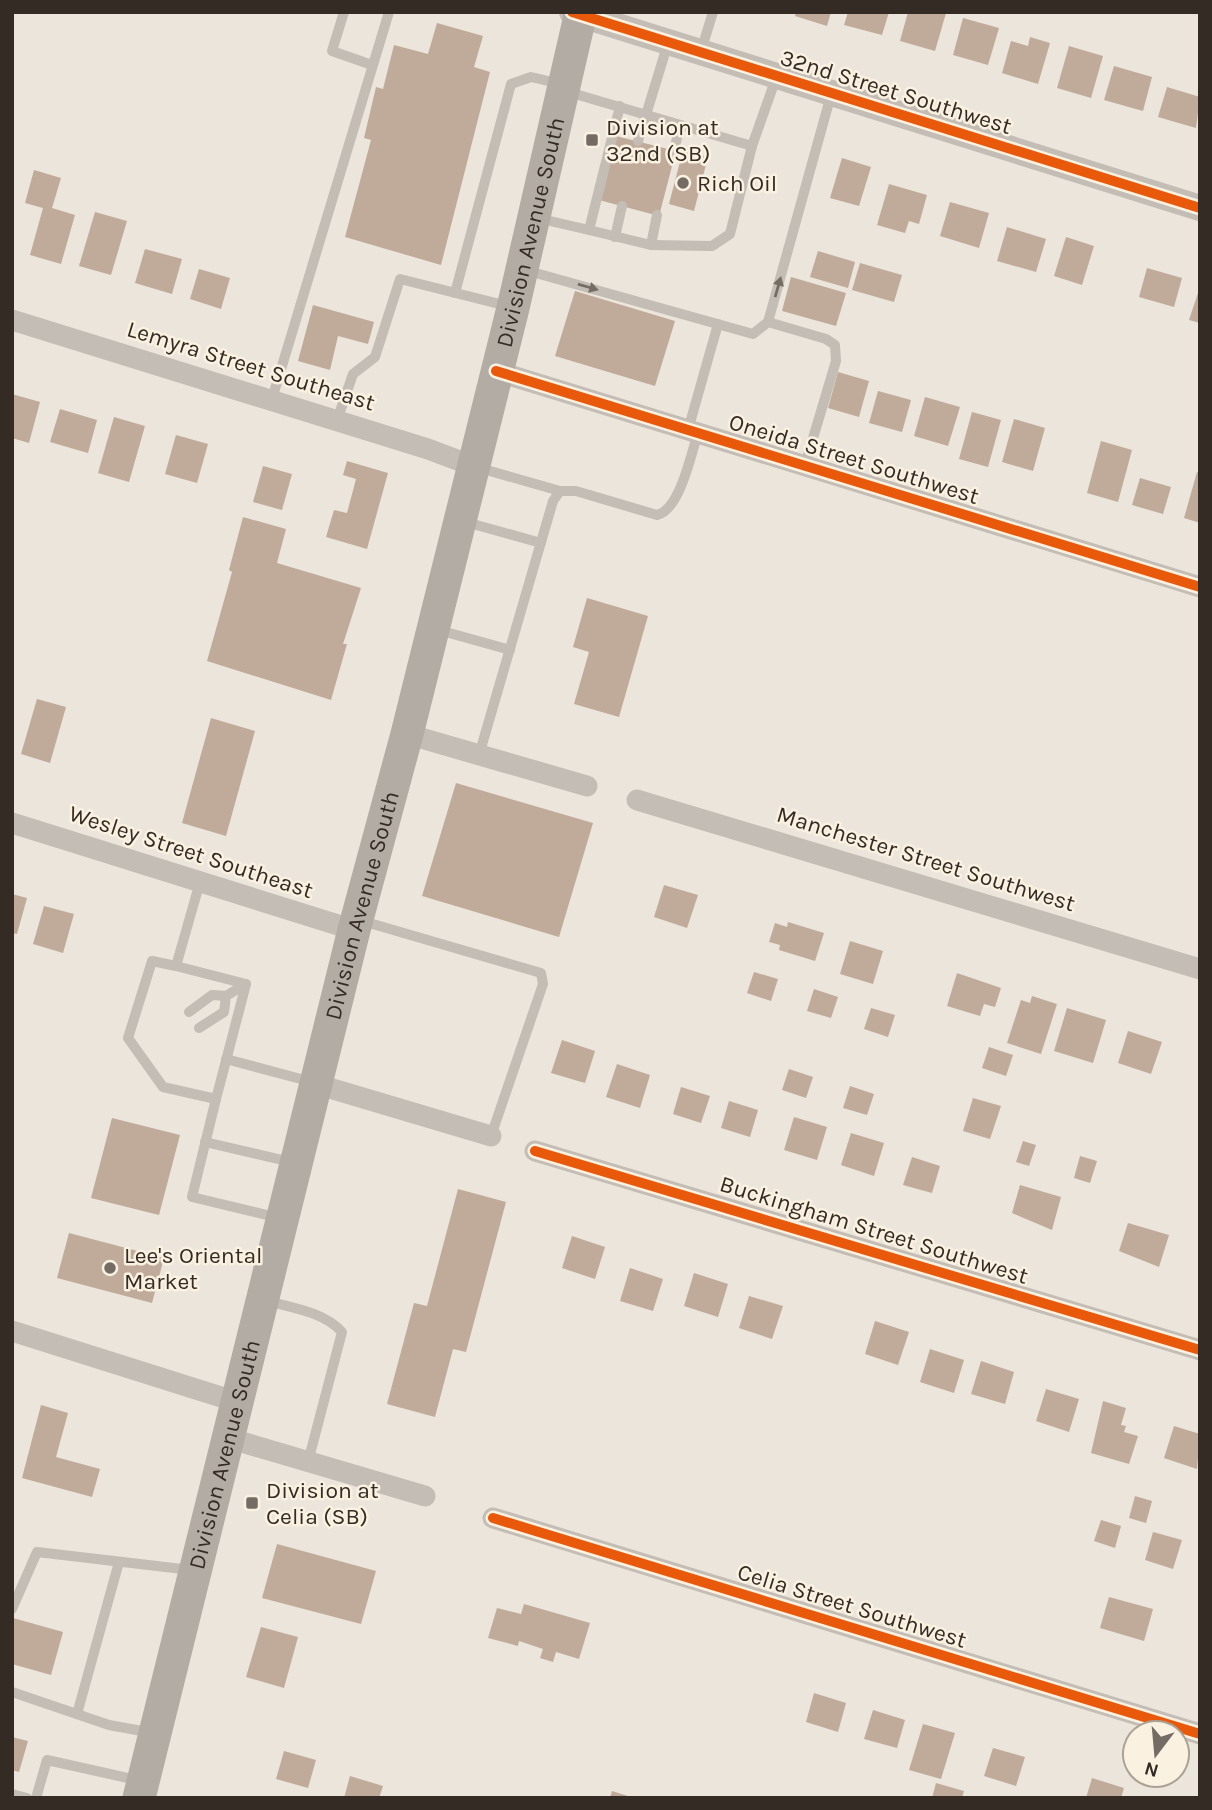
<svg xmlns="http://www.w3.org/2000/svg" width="1212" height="1810" font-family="Karla,sans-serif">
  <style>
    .building { fill: #c0ab9b }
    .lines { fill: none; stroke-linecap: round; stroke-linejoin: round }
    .service { stroke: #c3bdb5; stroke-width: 10 }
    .minor { stroke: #c3bdb5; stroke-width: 21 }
    .tertiary { stroke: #c3bdb5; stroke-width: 26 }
    .primary { stroke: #b2aca4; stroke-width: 33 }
    .cycleway-casing { stroke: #faf1e1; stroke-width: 15 }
    .cycleway { stroke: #e8590c; stroke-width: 10 }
    .oneway { fill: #746d65 }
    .poi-dot { fill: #746c64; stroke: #faf1e1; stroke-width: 2.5 }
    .labels { text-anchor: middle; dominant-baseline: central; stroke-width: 5; stroke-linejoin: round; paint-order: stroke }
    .street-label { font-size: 23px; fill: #342b24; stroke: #faf1e1 }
    .poi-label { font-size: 23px; fill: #342b24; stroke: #faf1e1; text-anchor: start }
  </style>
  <rect width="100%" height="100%" fill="#ebe5db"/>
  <g class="building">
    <polygon points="796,12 831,12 827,26 795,16"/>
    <polygon points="848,12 889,12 882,35 844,25"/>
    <polygon points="908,12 946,13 935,51 900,41"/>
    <polygon points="963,18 999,28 988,65 953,55"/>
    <polygon points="437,23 483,36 474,67 490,72 441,265 345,237 371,140 364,138 376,87 383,89 394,45 428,54"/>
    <polygon points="1030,37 1050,43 1038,84 1002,73 1011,41 1028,46"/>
    <polygon points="1069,46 1103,56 1091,98 1057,88"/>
    <polygon points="1114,66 1152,77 1143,111 1104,100"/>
    <polygon points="1167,87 1200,97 1196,128 1158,117"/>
    <polygon points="616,136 676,151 659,216 599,200"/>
    <polygon points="683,150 708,157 694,211 669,204"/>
    <polygon points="842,158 871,167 859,206 830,198"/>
    <polygon points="34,170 61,178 52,208 75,215 61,264 30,255 43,208 25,203"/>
    <polygon points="889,184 927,195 919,224 909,221 905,233 877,225"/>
    <polygon points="950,202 989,213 979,248 940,236"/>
    <polygon points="95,212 127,221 111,275 79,266"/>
    <polygon points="1007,227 1046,239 1036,272 997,261"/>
    <polygon points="1066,237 1094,246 1082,285 1054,276"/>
    <polygon points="145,249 182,259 172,294 135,283"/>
    <polygon points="818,251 855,262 848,288 810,277"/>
    <polygon points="860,263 902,275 894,302 852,290"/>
    <polygon points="1147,268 1182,278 1174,307 1139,297"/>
    <polygon points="199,269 230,278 221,309 190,299"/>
    <polygon points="791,277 846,293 836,326 782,311"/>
    <polygon points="1200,287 1200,323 1189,320"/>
    <polygon points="575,291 675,321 655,386 555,356"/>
    <polygon points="313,305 374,322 368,344 338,336 330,370 298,361"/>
    <polygon points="838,372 869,381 859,417 828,408"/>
    <polygon points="878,391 911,400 902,432 869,423"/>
    <polygon points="12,394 40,402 29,443 12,438"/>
    <polygon points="925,397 960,407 948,446 914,436"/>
    <polygon points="60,409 97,420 88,453 50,442"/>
    <polygon points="972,412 1001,420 988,467 959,459"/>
    <polygon points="114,417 145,426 129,482 98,473"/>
    <polygon points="1014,419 1045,428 1033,471 1002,462"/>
    <polygon points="176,435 208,444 197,483 165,474"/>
    <polygon points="1101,441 1132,450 1118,502 1087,493"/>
    <polygon points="347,461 388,473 367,549 326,537 334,510 347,513 356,479 343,475"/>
    <polygon points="263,466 292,474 282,510 253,502"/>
    <polygon points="1197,472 1200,473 1200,523 1184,518"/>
    <polygon points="1140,478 1171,487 1163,514 1132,505"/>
    <polygon points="243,517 286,529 277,563 361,588 343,644 347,644 331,700 207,661 232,572 229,570"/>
    <polygon points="587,598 648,616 619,717 574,704 589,652 573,647"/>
    <polygon points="37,699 66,707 50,763 21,754"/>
    <polygon points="211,718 255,731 226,836 182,823"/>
    <polygon points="456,783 593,823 559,937 422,896"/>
    <polygon points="664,885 698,895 687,928 654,917"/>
    <polygon points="12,894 27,898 17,934 12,933"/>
    <polygon points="44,906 74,914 63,953 33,944"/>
    <polygon points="788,922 824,933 815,961 779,950 780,945 769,942 775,923 787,927"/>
    <polygon points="850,941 883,951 873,984 840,974"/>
    <polygon points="754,972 778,979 771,1001 747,993"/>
    <polygon points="957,973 1001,988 995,1007 984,1004 980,1016 947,1006"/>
    <polygon points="814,989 838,997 831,1018 807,1011"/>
    <polygon points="1032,996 1057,1004 1041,1054 1007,1043 1021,1000 1030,1003"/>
    <polygon points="871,1008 895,1015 888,1037 864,1029"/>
    <polygon points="1067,1008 1106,1020 1093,1063 1054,1051"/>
    <polygon points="1128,1031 1162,1042 1151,1074 1118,1063"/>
    <polygon points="562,1040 595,1051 585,1083 551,1073"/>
    <polygon points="989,1047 1013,1055 1006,1076 982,1068"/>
    <polygon points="617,1064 650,1075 640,1108 606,1097"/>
    <polygon points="789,1069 813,1077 806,1098 782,1090"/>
    <polygon points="850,1086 874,1094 867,1115 843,1108"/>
    <polygon points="681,1087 710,1096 701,1123 673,1114"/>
    <polygon points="973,1098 1001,1106 990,1139 963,1131"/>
    <polygon points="729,1101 758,1110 750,1137 721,1128"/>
    <polygon points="794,1117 827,1127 817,1160 784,1150"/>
    <polygon points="112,1118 180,1135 159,1215 91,1198"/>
    <polygon points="851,1133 884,1143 874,1176 841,1165"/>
    <polygon points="1023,1141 1036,1145 1029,1166 1016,1162"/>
    <polygon points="1080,1156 1097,1161 1090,1183 1074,1178"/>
    <polygon points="912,1157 940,1166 932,1193 903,1185"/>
    <polygon points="1020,1185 1061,1197 1052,1230 1012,1213"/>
    <polygon points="458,1189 506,1202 466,1352 453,1349 435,1417 387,1404 414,1303 427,1306"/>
    <polygon points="1128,1223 1169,1235 1159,1267 1119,1251"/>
    <polygon points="69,1233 164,1258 152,1303 57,1278"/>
    <polygon points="572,1236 605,1247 595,1279 562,1268"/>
    <polygon points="630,1268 663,1279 653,1311 620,1301"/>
    <polygon points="694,1273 728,1284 718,1317 684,1306"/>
    <polygon points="749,1296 783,1306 772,1339 739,1328"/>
    <polygon points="875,1321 909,1332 898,1365 865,1354"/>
    <polygon points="930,1349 964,1360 954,1393 920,1382"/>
    <polygon points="981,1361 1014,1372 1005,1404 971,1394"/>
    <polygon points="1046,1389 1079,1399 1069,1432 1036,1421"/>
    <polygon points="1103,1401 1126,1408 1121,1425 1126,1426 1124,1432 1138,1436 1129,1464 1091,1453"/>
    <polygon points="41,1405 68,1413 56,1457 100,1469 92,1497 22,1478"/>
    <polygon points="1174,1426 1200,1434 1197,1469 1164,1458"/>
    <polygon points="1135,1496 1152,1501 1146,1523 1129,1518"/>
    <polygon points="1101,1520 1121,1526 1115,1548 1094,1541"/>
    <polygon points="1153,1532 1182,1540 1173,1569 1145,1560"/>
    <polygon points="277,1544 376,1571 361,1624 262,1598"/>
    <polygon points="1109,1597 1153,1609 1144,1641 1100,1628"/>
    <polygon points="524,1604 590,1623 579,1659 556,1652 553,1662 540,1658 543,1649 519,1641 518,1646 488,1638 497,1608 521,1614"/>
    <polygon points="13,1618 63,1632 51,1675 12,1664"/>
    <polygon points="261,1627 298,1637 284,1688 246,1677"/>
    <polygon points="814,1693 846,1703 838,1732 806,1722"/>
    <polygon points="873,1710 905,1720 897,1748 864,1739"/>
    <polygon points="923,1724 955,1733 941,1779 909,1770"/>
    <polygon points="12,1737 28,1741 19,1772 12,1770"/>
    <polygon points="993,1748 1025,1757 1016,1786 984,1776"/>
    <polygon points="284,1751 316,1760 308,1788 276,1779"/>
    <polygon points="350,1776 383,1786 379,1798 344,1798"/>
    <polygon points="1092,1778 1124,1788 1121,1798 1086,1798"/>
    <polygon points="936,1783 964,1791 962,1798 932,1798"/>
    <polygon points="612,1791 631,1797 631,1798 610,1798"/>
  </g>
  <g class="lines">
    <g class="service">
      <polyline points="344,12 332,51 372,65"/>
      <polyline points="701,51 713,12"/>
      <polyline points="565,91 752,146 776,78"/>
      <polyline points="638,141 668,43"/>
      <polyline points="674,151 680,125"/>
      <polyline points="537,218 589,230 620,106"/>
      <polyline points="589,230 651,245 657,215"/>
      <polyline points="615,237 622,206"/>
      <polyline points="651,245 712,246 730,234 752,146"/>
      <polyline points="525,270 753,334 768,322 831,95"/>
      <polyline points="455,293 511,84 531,77 561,84"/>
      <polyline points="768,322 826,339 835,345 836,361 805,465"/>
      <polyline points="272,399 389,12"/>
      <polyline points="337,420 353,374 375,357 400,279 511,307"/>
      <polyline points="688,430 718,324"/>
      <polyline points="476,467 560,491"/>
      <polyline points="462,521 541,543"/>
      <polyline points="435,629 510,650"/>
      <path d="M479,755L553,501L560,491H576L657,515C680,510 691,454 698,433"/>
      <polyline points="359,920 541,973 543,984 491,1136"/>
      <polyline points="176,966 152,961 128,1038 163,1087 216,1099 246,984 176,966 200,882"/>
      <polyline points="189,1012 212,995 226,996"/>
      <polyline points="199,1028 224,1012 226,996 246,984"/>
      <polyline points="226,1059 312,1082"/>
      <polyline points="216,1099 192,1197 279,1218"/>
      <polyline points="205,1142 291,1162"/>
      <path d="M267,1301C293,1308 324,1312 342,1332L308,1462"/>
      <polyline points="12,1609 37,1552 191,1570"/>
      <polyline points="12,1692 109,1725 153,1733"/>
      <polyline points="77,1714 119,1562"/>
      <polyline points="12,1794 27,1798"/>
      <polyline points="36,1798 47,1760 141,1781"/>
    </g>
    <g class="minor">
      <polyline points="12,320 428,449 473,466"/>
      <polyline points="496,371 1200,587"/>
      <polyline points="407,734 587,786"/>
      <polyline points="637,800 1200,969"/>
      <polyline points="12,823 354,930"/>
      <polyline points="316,1084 491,1136"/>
      <polyline points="535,1151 1200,1350"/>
      <polyline points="12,1331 237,1402"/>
      <polyline points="228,1438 425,1496"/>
      <polyline points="493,1518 1200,1734"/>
    </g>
    <polyline class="tertiary" points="572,12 1200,208"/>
    <path class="primary" id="s1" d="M139,1798L354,930L407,734L513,308L581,12"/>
    <defs>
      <g id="cycleway">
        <polyline points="572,12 1200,208"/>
        <polyline points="496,371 1200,587"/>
        <polyline points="535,1151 1200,1350"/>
        <polyline points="493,1518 1200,1734"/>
      </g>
    </defs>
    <use href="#cycleway" class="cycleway-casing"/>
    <use href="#cycleway" class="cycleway"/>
  </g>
  <defs><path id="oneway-solid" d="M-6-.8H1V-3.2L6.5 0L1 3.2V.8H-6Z" transform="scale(1.75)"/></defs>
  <g class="oneway">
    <use href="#oneway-solid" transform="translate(588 287) rotate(16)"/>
    <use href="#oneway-solid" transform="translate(778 287) rotate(-74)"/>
  </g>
  <g class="poi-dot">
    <rect x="585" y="133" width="14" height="14" rx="3.5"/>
    <circle cx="683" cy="183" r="7"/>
    <circle cx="110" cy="1268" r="7"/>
    <rect x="245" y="1496" width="14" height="14" rx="3.5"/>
  </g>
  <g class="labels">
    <g class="street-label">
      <text transform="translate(896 92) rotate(17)">32nd Street Southwest</text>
      <text stroke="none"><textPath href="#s1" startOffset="1614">Division Avenue South</textPath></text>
      <text transform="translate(251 366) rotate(17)">Lemyra Street Southeast</text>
      <text transform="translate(854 459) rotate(17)">Oneida Street Southwest</text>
      <text transform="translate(191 852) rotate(18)">Wesley Street Southeast</text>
      <text transform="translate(926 859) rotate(17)">Manchester Street Southwest</text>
      <text stroke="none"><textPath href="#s1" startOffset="920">Division Avenue South</textPath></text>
      <text transform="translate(874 1230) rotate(17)">Buckingham Street Southwest</text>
      <text stroke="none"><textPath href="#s1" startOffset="354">Division Avenue South</textPath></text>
      <text transform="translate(852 1606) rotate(17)">Celia Street Southwest</text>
    </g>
    <g class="poi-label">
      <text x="606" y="127">Division at<tspan x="606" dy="26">32nd (SB)</tspan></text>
      <text x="697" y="183">Rich Oil</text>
      <text x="124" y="1255">Lee's Oriental<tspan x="124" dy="26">Market</tspan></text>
      <text x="266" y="1490">Division at<tspan x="266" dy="26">Celia (SB)</tspan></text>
    </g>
  </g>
  <rect width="1212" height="1810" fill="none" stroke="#342b24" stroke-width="28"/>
  <g transform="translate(1156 1754) rotate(196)"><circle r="33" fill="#faf1e1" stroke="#aba295" stroke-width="2"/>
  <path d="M0-5L12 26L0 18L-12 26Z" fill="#746c64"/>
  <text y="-10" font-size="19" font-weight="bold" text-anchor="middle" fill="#342b24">N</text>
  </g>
</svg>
